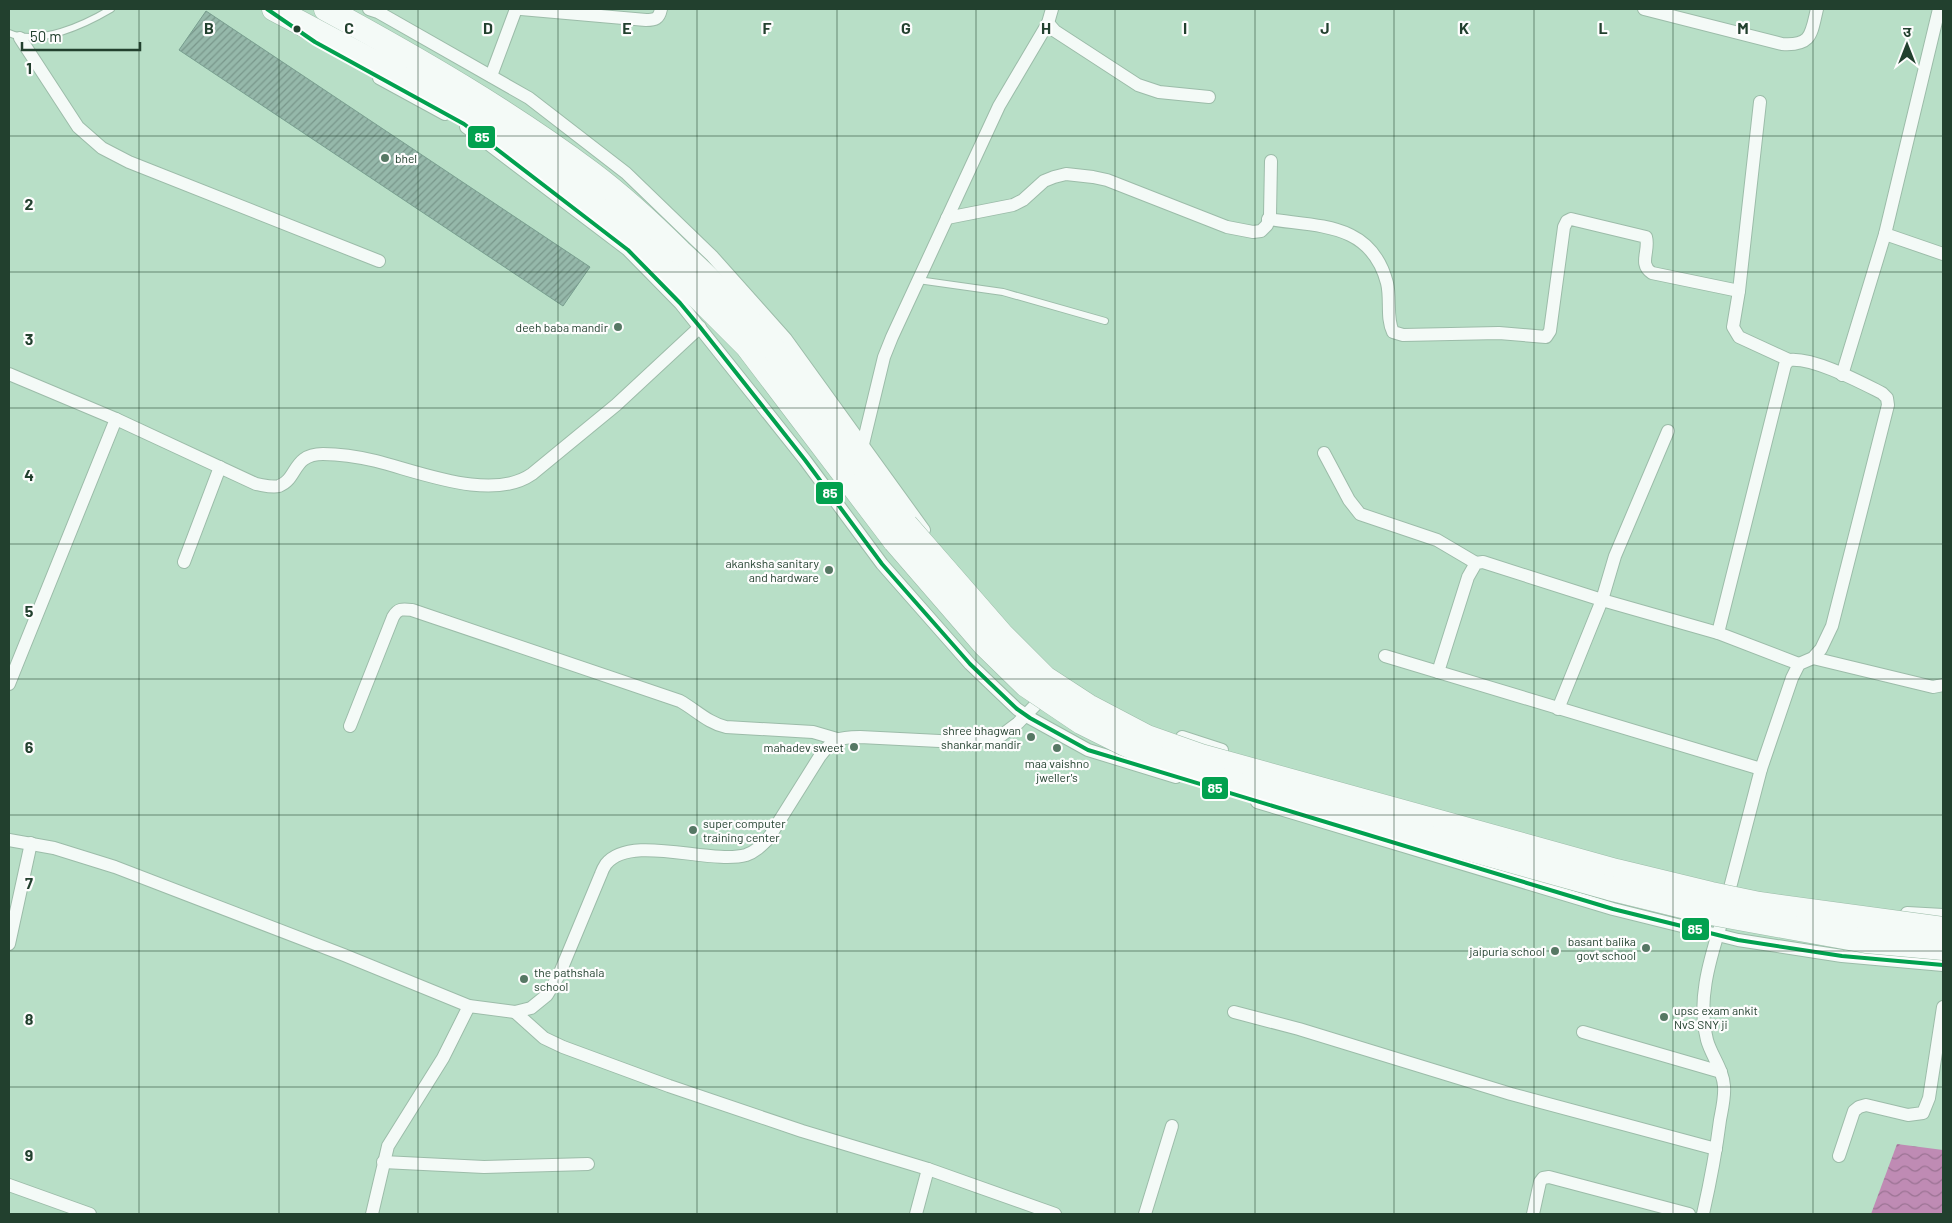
<svg xmlns="http://www.w3.org/2000/svg" width="1952" height="1223" font-family="Barlow,'Noto Sans Devanagari',sans-serif">
  <style>
    .water { fill: url(#water-waves) }
    .building { fill: url(#building-hatch); stroke: #789e8f }
    .lines { fill: none; stroke-linecap: round; stroke-linejoin: round }
    .lane-casing { stroke: #9cbca9; stroke-width: 8 }
    .street-casing { stroke: #9cbca9; stroke-width: 14 }
    .highway-casing { stroke: #9cbca9; stroke-width: 25 }
    .lane { stroke: #f4faf7; stroke-width: 6 }
    .street { stroke: #f4faf7; stroke-width: 12 }
    .highway { stroke: #f4faf7; stroke-width: 24 }
    .highway-bridge-casing { stroke: #9cbca9; stroke-width: 25; stroke-linecap: butt }
    .highway-bridge { stroke: #f4faf7; stroke-width: 24 }
    .bus-1-casing { stroke: #fdfdfd; stroke-width: 8 }
    .bus-1 { stroke: #02a14f; stroke-width: 4 }
    .grid { fill: none; stroke: #22402e; stroke-width: 1; stroke-opacity: 0.55 }
    .bus-dot { fill: #22402e; stroke: #fdfdfd; stroke-width: 2 }
    .poi-dot { fill: #567864; stroke: #fdfdfd; stroke-width: 2 }
    .labels { text-anchor: middle; dominant-baseline: central; stroke-width: 4.5; stroke-linejoin: round; paint-order: stroke }
    .poi-label { font-size: 12px; fill: #22402e; stroke: #fdfdfd; text-anchor: end }
    .grid-label { font-size: 16px; text-anchor: middle; font-weight: bold; fill: #22402e; stroke: #fdfdfd; stroke-width: 4.5; stroke-linejoin: round; paint-order: stroke }
    .line-badge { stroke: #fdfdfd; stroke-width: 2 }
    .badge-label { font-size: 14px; text-anchor: middle; font-weight: bold; fill: #fff }
  </style>
  <defs>
    <pattern id="water-waves" width="16" height="10" patternUnits="userSpaceOnUse" patternTransform="scale(1.25)"><rect width="16" height="10" fill="#bf8bb4"/><path d="M0 5q4-4 8 0t8 0" fill="none" stroke="#9b7393"/></pattern>
    <pattern id="building-hatch" width="6" height="6" patternUnits="userSpaceOnUse" patternTransform="scale(1.25)"><rect width="6" height="6" fill="#95b8aa"/><path d="M-1 1l2-2M0 6l6-6M5 7l2-2" fill="none" stroke="#79978b"/></pattern>
  </defs>
  <rect width="100%" height="100%" fill="#b8dfc7"/>
  <polygon class="water" points="1897,1144 1943,1150 1943,1214 1871,1214"/>
  <polygon class="building" points="206,11 590,267 563,306 179,50"/>
  <g class="lines">
    <defs>
      <g id="lane">
        <path d="M9,33C39,46 84,25 111,9"/>
        <polyline points="918,280 1003,292 1105,321"/>
      </g>
      <g id="street">
        <polyline points="369,9 378,12 529,98 626,173 712,256 786,339 924,530"/>
        <path d="M521,9L646,20C655,20 659,19 661,9"/>
        <path d="M1644,9L1782,44C1812,46 1811,34 1817,9"/>
        <polyline points="1048,23 1055,31 1138,85 1159,92 1209,97"/>
        <polyline points="20,38 78,127 102,148 129,162 379,261"/>
        <polyline points="491,76 516,9"/>
        <polyline points="379,78 445,114"/>
        <polyline points="1760,102 1739,291 1733,327 1739,337 1789,360"/>
        <polyline points="466,127 628,250 680,303 805,460 882,564 970,664 1017,709 1030,718 1088,750 1176,777"/>
        <polyline points="947,218 1013,205 1023,200 1044,181 1054,177 1066,174 1093,177 1107,180 1227,227 1253,232 1261,231 1267,225 1270,215 1271,161"/>
        <path d="M1268,219C1319,227 1371,222 1387,283C1391,299 1386,318 1393,332L1403,335L1499,333L1546,337L1550,331L1564,227L1567,221L1571,219L1646,237C1650,251 1638,264 1652,273L1739,291"/>
        <polyline points="1885,234 1943,254"/>
        <path d="M9,374L116,419L256,484C263,485 272,488 279,486C298,479 292,454 323,454C341,454 359,457 376,461C420,472 492,502 532,474L616,405L700,327"/>
        <polyline points="1842,375 1885,234 1939,9"/>
        <polyline points="863,444 884,357 892,337 999,106 1048,23 1052,9"/>
        <polyline points="1324,453 1349,500 1360,514 1437,540 1476,563"/>
        <polyline points="184,562 220,467"/>
        <path d="M1718,633L1785,365L1789,360C1813,357 1860,382 1882,393L1887,398L1888,405L1832,626L1821,649L1813,658L1799,664L1792,678L1761,769L1726,903"/>
        <polyline points="1385,656 1761,769"/>
        <polyline points="1813,658 1933,687 1943,685"/>
        <polyline points="1438,672 1468,577 1476,563 1483,562 1602,600 1718,633 1799,664"/>
        <polyline points="9,684 116,419"/>
        <polyline points="1558,709 1602,600 1615,556 1668,431"/>
        <path d="M350,726L393,617C398,608 403,609 412,610L680,701C696,710 708,723 726,727L813,732L837,739"/>
        <polyline points="1182,737 1222,750"/>
        <polyline points="1257,802 1613,909 1738,940 1842,956 1943,965"/>
        <path d="M9,840L54,848L115,867L344,955L469,1006L515,1012L531,1008L547,995L559,975L601,874C602,871 604,867 606,864C631,833 710,865 746,855C755,852 761,846 768,839L820,756C833,739 838,737 860,737L959,742L1002,735L1018,723L1047,693"/>
        <polyline points="1907,913 1943,915"/>
        <polyline points="9,944 31,843"/>
        <polyline points="515,1012 544,1038 563,1047 669,1086 802,1131 928,1169 1055,1214"/>
        <polyline points="1234,1012 1299,1029 1511,1094 1716,1149"/>
        <polyline points="1583,1032 1721,1072"/>
        <polyline points="1839,1156 1854,1111 1859,1107 1866,1105 1908,1115 1923,1113 1929,1098 1943,1007"/>
        <polyline points="383,1162 484,1167 588,1164"/>
        <polyline points="9,1185 90,1214"/>
        <polyline points="372,1214 388,1146 443,1058 469,1006"/>
        <polyline points="916,1214 928,1169"/>
        <polyline points="1145,1214 1172,1126"/>
        <polyline points="1533,1214 1540,1182 1543,1178 1549,1177 1689,1214"/>
        <path d="M1703,1214C1710,1183 1716,1152 1720,1120C1722,1109 1725,1097 1724,1086C1723,1069 1711,1055 1707,1040C1697,1003 1709,962 1720,927"/>
      </g>
      <g id="highway">
        <polyline points="274,9 427,90 507,140 574,188 634,236 681,280 747,346 895,541"/>
        <path d="M326,9C418,59 508,111 591,173C623,197 652,224 680,252C705,275 730,299 752,324C809,387 856,457 906,525"/>
      </g>
    </defs>
    <use href="#lane" class="lane-casing"/>
    <use href="#street" class="street-casing"/>
    <use href="#highway" class="highway-casing"/>
    <use href="#lane" class="lane"/>
    <use href="#street" class="street"/>
    <use href="#highway" class="highway"/>
    <defs>
      <g id="highway-bridge">
        <polyline points="906,525 1001,634 1045,678 1088,706 1147,737 1201,756 1616,871 1711,894 1759,904 1943,929"/>
        <polyline points="895,541 985,645 1026,685 1081,722 1125,744 1182,769 1609,888 1711,913 1866,941 1943,948"/>
      </g>
    </defs>
    <use href="#highway-bridge" class="highway-bridge-casing"/>
    <use href="#highway-bridge" class="highway-bridge"/>
    <defs>
      <polyline id="bus-1" points="267,9 315,42 464,124 628,250 680,303 700,327 805,460 882,564 970,664 1017,709 1030,718 1088,750 1613,909 1738,940 1842,956 1943,965"/>
    </defs>
    <use href="#bus-1" class="bus-1-casing"/>
    <use href="#bus-1" class="bus-1"/>
  </g>
  <path class="grid" d="M139,9V1214M279,9V1214M418,9V1214M558,9V1214M697,9V1214M837,9V1214M976,9V1214M1115,9V1214M1255,9V1214M1394,9V1214M1534,9V1214M1673,9V1214M1813,9V1214M9,136H1943M9,272H1943M9,408H1943M9,544H1943M9,679H1943M9,815H1943M9,951H1943M9,1087H1943"/>
  <circle class="bus-dot" cx="297" cy="29" r="4.5"/>
  <g class="poi-dot">
    <circle cx="385" cy="158" r="5"/>
    <circle cx="618" cy="327" r="5"/>
    <circle cx="829" cy="570" r="5"/>
    <circle cx="1031" cy="737" r="5"/>
    <circle cx="854" cy="747" r="5"/>
    <circle cx="1057" cy="748" r="5"/>
    <circle cx="693" cy="830" r="5"/>
    <circle cx="1646" cy="948" r="5"/>
    <circle cx="1555" cy="951" r="5"/>
    <circle cx="524" cy="979" r="5"/>
    <circle cx="1664" cy="1017" r="5"/>
  </g>
  <g class="labels">
    <g class="poi-label">
      <text x="395" y="158" text-anchor="start">bhel</text>
      <text x="608" y="327">deeh baba mandir</text>
      <text x="819" y="563">akanksha sanitary<tspan x="819" dy="14">and hardware</tspan></text>
      <text x="1021" y="730">shree bhagwan<tspan x="1021" dy="14">shankar mandir</tspan></text>
      <text x="844" y="747">mahadev sweet</text>
      <text x="1057" y="763" text-anchor="middle">maa vaishno<tspan x="1057" dy="14">jweller's</tspan></text>
      <text x="703" y="823" text-anchor="start">super computer<tspan x="703" dy="14">training center</tspan></text>
      <text x="1636" y="941">basant balika<tspan x="1636" dy="14">govt school</tspan></text>
      <text x="1545" y="951">jaipuria school</text>
      <text x="534" y="972" text-anchor="start">the pathshala<tspan x="534" dy="14">school</tspan></text>
      <text x="1674" y="1010" text-anchor="start">upsc exam ankit<tspan x="1674" dy="14">NvS SNY ji</tspan></text>
    </g>
  </g>
  <g class="grid-label">
    <text x="209" y="34">B</text>
    <text x="349" y="34">C</text>
    <text x="488" y="34">D</text>
    <text x="627" y="34">E</text>
    <text x="767" y="34">F</text>
    <text x="906" y="34">G</text>
    <text x="1046" y="34">H</text>
    <text x="1185" y="34">I</text>
    <text x="1325" y="34">J</text>
    <text x="1464" y="34">K</text>
    <text x="1603" y="34">L</text>
    <text x="1743" y="34">M</text>
    <text x="29" y="74">1</text>
    <text x="29" y="210">2</text>
    <text x="29" y="345">3</text>
    <text x="29" y="481">4</text>
    <text x="29" y="617">5</text>
    <text x="29" y="753">6</text>
    <text x="29" y="889">7</text>
    <text x="29" y="1025">8</text>
    <text x="29" y="1161">9</text>
  </g>
  <g class="line-badge">
    <rect x="467" y="125" width="29" height="24" rx="5" fill="#02a14f"/>
    <rect x="815" y="481" width="29" height="24" rx="5" fill="#02a14f"/>
    <rect x="1201" y="776" width="28" height="24" rx="5" fill="#02a14f"/>
    <rect x="1681" y="917" width="29" height="24" rx="5" fill="#02a14f"/>
  </g>
  <g class="badge-label">
    <text x="482" y="142">85</text>
    <text x="830" y="498">85</text>
    <text x="1215" y="793">85</text>
    <text x="1695" y="934">85</text>
  </g>
  <rect width="1952" height="1223" fill="none" stroke="#22402e" stroke-width="20"/>
  <g transform="translate(1907 45)" stroke="#fdfdfd" stroke-width="4" paint-order="stroke">
  <path d="M0-4L9 19L0 12L-9 19Z" fill="#22402e"/>
  <text y="-8" font-size="14" font-weight="bold" text-anchor="middle" fill="#22402e">उ</text>
  </g>
  <path d="M22 42v8h118v-8" fill="none" stroke="#22402e" stroke-width="2.5"/>
  <text x="30" y="42" font-size="15" fill="#22402e" stroke="#fdfdfd" stroke-width="4" paint-order="stroke">50 m</text>
</svg>
